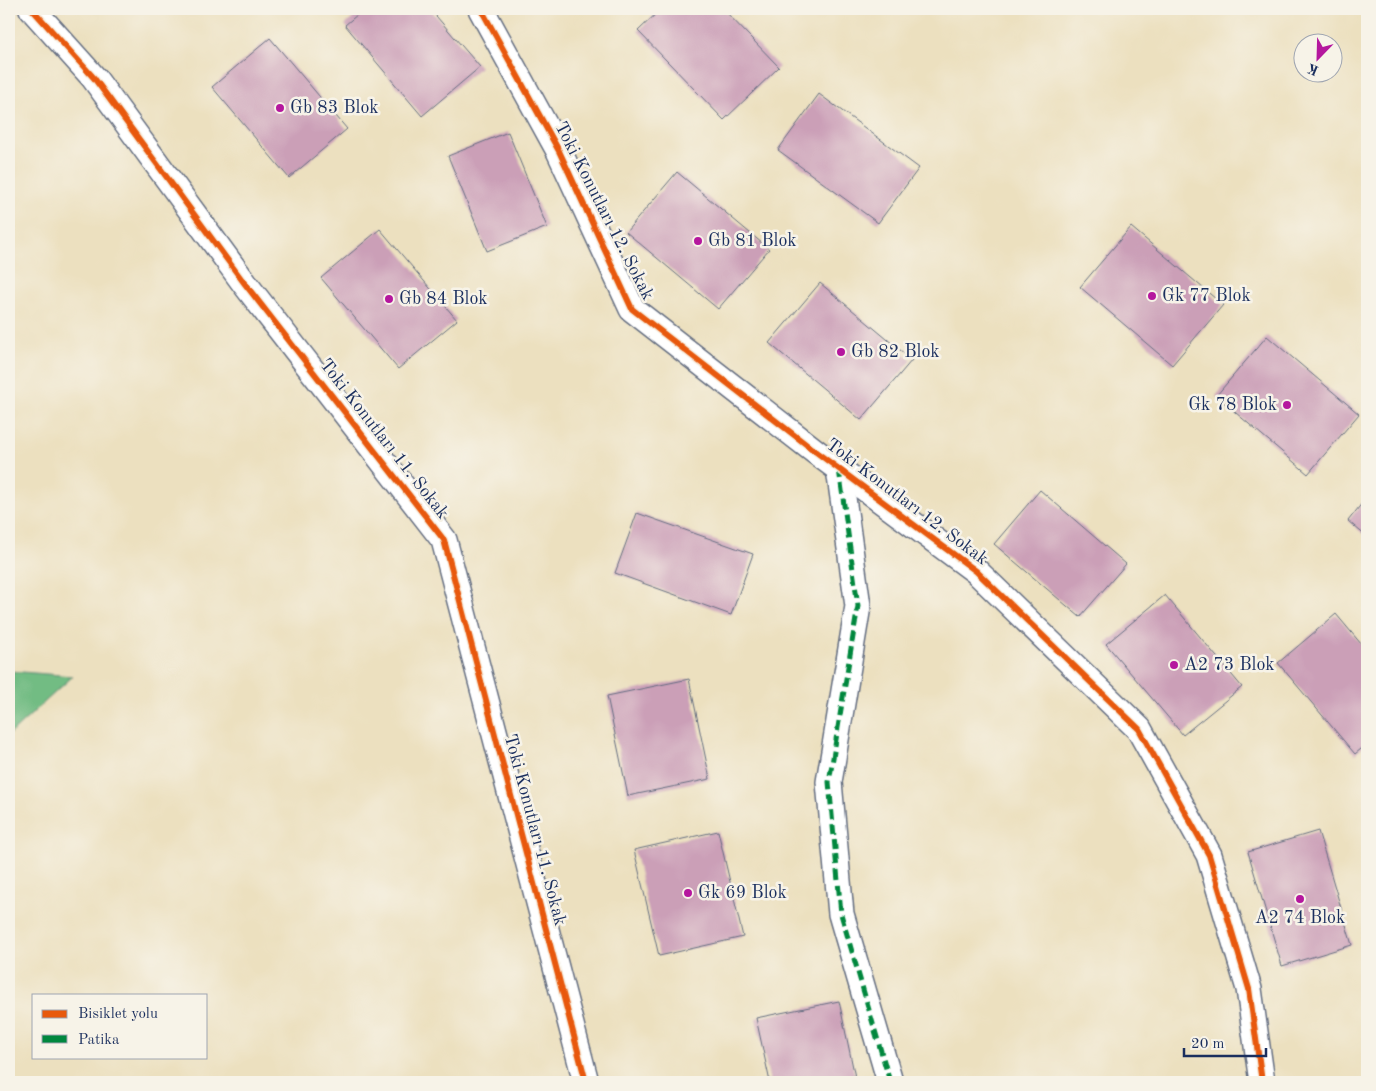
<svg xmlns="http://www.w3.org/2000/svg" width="1376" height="1091" font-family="'Old Standard TT',serif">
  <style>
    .forest { fill: #72bc83; stroke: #467670 }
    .building { fill: #cb9fb7 }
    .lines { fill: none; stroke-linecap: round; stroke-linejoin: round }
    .street-casing { stroke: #646d80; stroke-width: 28 }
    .street { stroke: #fff; stroke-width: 25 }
    .quiet { stroke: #00873e; stroke-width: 5; stroke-dasharray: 10 5; stroke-linecap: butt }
    .cycleway-casing { stroke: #f7f3e8; stroke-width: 9 }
    .cycleway { stroke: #e8590c; stroke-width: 6 }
    .poi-dot { fill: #b5179e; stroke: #f7f3e8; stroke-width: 2 }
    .labels { text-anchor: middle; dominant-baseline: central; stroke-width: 5; stroke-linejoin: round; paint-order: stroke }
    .poi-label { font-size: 18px; fill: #1b2f5e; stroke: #f7f3e8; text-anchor: start }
    .street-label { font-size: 18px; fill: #1b2f5e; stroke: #f7f3e8 }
  </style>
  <rect width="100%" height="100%" fill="#f7f3e8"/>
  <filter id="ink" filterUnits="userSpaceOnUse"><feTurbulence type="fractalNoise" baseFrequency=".02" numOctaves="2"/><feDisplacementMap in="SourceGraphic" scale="10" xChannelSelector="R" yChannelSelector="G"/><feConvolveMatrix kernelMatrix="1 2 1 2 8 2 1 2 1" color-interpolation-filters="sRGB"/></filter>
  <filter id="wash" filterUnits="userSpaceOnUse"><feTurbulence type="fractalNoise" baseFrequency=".0096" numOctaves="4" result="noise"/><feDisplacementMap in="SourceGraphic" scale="20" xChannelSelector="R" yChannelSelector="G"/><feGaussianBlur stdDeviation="1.12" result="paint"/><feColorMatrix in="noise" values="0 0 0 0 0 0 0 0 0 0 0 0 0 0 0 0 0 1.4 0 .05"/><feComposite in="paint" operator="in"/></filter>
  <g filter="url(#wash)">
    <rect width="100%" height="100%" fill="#ece0bf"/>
    <polygon class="forest" points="9,671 73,676 9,735"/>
    <g id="blocks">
      <g class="building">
        <polygon points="364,9 430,9 480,67 422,116 345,25"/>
        <polygon points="661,9 723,9 779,67 724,120 638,31"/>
        <polygon points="270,38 347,129 289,178 212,87"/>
        <polygon points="819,94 919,168 878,223 778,150"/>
        <polygon points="508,132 547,227 487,251 448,156"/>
        <polygon points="677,172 769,249 718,309 626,232"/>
        <polygon points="1131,227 1223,305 1172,365 1080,287"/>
        <polygon points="380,229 457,320 398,369 321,278"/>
        <polygon points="820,283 912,360 861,420 769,343"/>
        <polygon points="1267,336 1359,414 1308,474 1216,396"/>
        <polygon points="1040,490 1126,564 1080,617 994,544"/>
        <polygon points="1367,497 1367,537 1348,521"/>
        <polygon points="637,513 753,554 731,615 615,573"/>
        <polygon points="1165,595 1242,687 1183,735 1106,644"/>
        <polygon points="1336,614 1367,651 1367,744 1355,754 1278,663"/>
        <polygon points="689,679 710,779 628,796 607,696"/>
        <polygon points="718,831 743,937 659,956 634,850"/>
        <polygon points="1318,831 1352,945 1282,966 1248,852"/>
        <polygon points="839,1001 856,1082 770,1082 756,1018"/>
      </g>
    </g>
  </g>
  <g filter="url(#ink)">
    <use href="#blocks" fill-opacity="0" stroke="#646d80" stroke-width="1"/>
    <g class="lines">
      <defs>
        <g id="street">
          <polyline points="32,9 94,78 245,284 444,540 586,1082"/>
          <polyline points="481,9 559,151 632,309 816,452 976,571 1139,729 1209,855 1249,989 1262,1082"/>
          <polyline points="839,469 858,606 829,782 841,914 890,1082"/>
        </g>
      </defs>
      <use href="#street" class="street-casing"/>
      <use href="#street" class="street"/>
      <polyline class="quiet" points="839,469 858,606 829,782 841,914 890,1082"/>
      <defs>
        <g id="cycleway">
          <polyline points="32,9 94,78 245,284 444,540 586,1082"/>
          <polyline points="481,9 559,151 632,309 816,452 976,571 1139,729 1209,855 1249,989 1262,1082"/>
        </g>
      </defs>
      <use href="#cycleway" class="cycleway-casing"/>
      <use href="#cycleway" class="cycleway"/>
    </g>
  </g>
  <g class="poi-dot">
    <circle cx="280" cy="108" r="5"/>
    <circle cx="698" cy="241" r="5"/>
    <circle cx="1152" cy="296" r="5"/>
    <circle cx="389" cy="299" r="5"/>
    <circle cx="841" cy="352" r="5"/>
    <circle cx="1287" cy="405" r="5"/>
    <circle cx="1174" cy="665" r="5"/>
    <circle cx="688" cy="893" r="5"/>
    <circle cx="1300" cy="899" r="5"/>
  </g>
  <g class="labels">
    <g class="poi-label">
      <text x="290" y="108">Gb 83 Blok</text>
      <text x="708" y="241">Gb 81 Blok</text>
      <text x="1162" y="296">Gk 77 Blok</text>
      <text x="399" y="299">Gb 84 Blok</text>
      <text x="851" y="352">Gb 82 Blok</text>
      <text x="1277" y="405" text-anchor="end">Gk 78 Blok</text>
      <text x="1184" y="665">A2 73 Blok</text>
      <text x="698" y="893">Gk 69 Blok</text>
      <text x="1300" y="918" text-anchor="middle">A2 74 Blok</text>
    </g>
    <g class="street-label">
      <text transform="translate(604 211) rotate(63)">Toki Konutları 12. Sokak</text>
      <text transform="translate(384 439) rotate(52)">Toki Konutları 11. Sokak</text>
      <text transform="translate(907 502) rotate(37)">Toki Konutları 12. Sokak</text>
      <text transform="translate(535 830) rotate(75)">Toki Konutları 11. Sokak</text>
    </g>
  </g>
  <rect width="1376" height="1091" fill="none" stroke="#f7f3e8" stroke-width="30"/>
  <rect x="32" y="994" width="175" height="65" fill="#f7f3e8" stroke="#9fa5b1"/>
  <rect x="42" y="1010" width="25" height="8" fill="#e8590c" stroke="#9fa5b1"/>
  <text x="78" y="1018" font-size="15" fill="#1b2f5e">Bisiklet yolu</text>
  <rect x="42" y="1035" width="25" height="8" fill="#00873e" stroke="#9fa5b1"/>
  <text x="78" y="1044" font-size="15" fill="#1b2f5e">Patika</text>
  <g transform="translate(1318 58) rotate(203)"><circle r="24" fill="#f7f3e8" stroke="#9fa5b1"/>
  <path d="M0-4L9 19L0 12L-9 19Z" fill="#b5179e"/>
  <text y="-8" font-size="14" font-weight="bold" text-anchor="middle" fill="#1b2f5e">K</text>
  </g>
  <path d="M1184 1048v8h82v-8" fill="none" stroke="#1b2f5e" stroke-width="2.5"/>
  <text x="1191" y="1048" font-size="15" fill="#1b2f5e" stroke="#f7f3e8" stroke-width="4" paint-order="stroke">20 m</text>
</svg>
